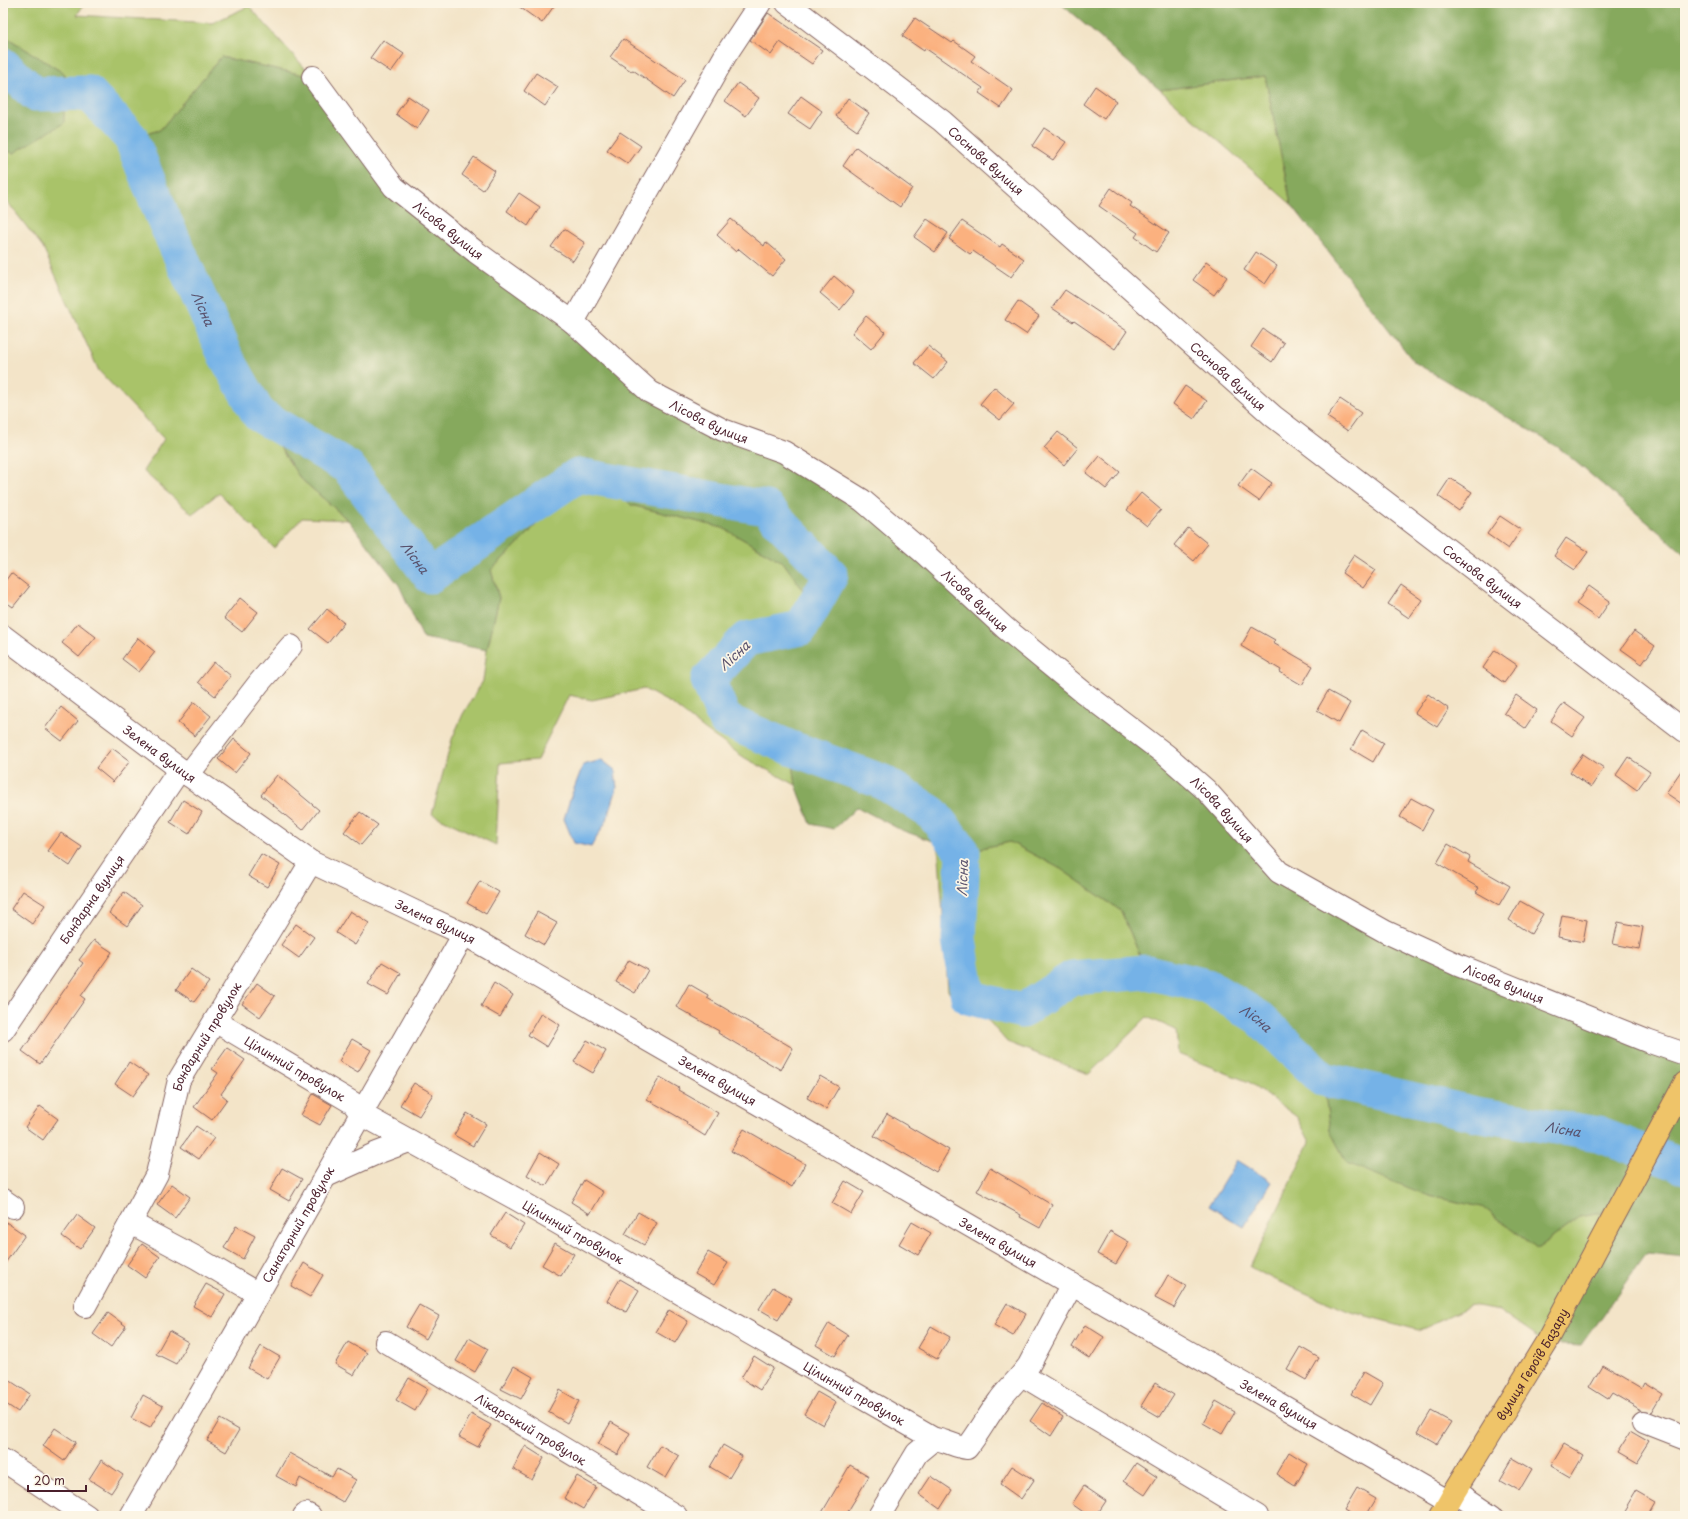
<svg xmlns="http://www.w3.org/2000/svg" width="1688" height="1519" font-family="'Playpen Sans',sans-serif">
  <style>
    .green { fill: #a9c369; stroke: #7a714a }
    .forest { fill: #86a95d; stroke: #686444 }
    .water { fill: #75b2e7; stroke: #606889 }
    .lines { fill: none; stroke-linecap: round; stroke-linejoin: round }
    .river { stroke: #75b2e7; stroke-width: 35 }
    .building { fill: #fbb17f }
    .minor-casing { stroke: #856462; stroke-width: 24 }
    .major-casing { stroke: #856462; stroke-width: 24 }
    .minor { stroke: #fff; stroke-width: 22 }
    .major { stroke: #efc469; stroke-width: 22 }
    .labels { text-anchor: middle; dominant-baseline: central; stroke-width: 3.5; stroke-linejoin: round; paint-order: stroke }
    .street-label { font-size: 12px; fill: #4a1f2b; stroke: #fcf5e5 }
    .water-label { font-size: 13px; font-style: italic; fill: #59526d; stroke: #fcf5e5 }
  </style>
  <rect width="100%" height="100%" fill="#fcf5e5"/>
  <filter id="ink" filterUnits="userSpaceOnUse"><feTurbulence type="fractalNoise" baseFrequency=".025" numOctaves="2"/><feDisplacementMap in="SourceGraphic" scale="8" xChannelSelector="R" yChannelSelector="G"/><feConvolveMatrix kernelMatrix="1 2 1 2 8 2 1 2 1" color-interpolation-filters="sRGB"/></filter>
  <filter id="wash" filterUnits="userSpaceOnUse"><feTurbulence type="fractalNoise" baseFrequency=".012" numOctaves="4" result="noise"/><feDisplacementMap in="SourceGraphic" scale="16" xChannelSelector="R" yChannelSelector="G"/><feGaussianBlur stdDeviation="0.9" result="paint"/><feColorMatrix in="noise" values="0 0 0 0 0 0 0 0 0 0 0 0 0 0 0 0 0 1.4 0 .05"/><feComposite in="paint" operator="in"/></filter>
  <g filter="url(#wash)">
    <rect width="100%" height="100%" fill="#f3e4c8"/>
    <g class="green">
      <polygon points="3,3 85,3 77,15 212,23 249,6 313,77 221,57 160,130 131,138 162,215 225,355 259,415 300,478 348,520 302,518 274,548 219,493 192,514 143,471 164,439 99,371 43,248 3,196 3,150 14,153 65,74 3,35"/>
      <polygon points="1265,76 1291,204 1160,90"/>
      <polygon points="587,458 631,505 723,528 783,562 814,605 801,628 746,639 725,720 791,748 796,785 745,758 705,730 672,704 644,689 592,700 569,695 537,760 500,763 496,845 432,814 452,739 463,714 483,681 487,650 499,598 491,570 526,536 578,475"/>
      <polygon points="938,842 963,852 1010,842 1061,869 1121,911 1147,972 1207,986 1258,1017 1323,1079 1330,1131 1429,1196 1482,1207 1537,1249 1580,1217 1617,1210 1546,1343 1500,1311 1470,1306 1418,1330 1348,1311 1275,1280 1250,1267 1310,1142 1297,1117 1249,1082 1178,1054 1176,1030 1147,1017 1089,1074 1007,1042 968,997 948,991"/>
    </g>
    <g class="forest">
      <polygon points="1060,3 1685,3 1685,554 1558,447 1414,362 1291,204 1265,76 1160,90"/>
      <polygon points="3,35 65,74 64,123 14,153 3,150"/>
      <polygon points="221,57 313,77 394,187 619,364 862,500 1083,692 1279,872 1331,901 1685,1054 1685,1257 1647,1253 1582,1345 1546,1343 1616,1210 1580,1217 1537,1249 1482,1207 1429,1196 1347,1163 1330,1131 1323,1078 1258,1017 1207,986 1147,972 1121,911 1061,869 1010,842 963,852 901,830 857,807 834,829 811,824 796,785 791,748 725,720 708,680 746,639 801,628 814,605 783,562 723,528 631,505 587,458 578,475 526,536 491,570 499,598 487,650 423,638 399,585 348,520 300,478 259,415 225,355 162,215 131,138 160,130"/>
    </g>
    <g class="water">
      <polygon points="602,760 615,770 617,788 607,820 591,847 574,843 564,819 570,799 583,765"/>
      <polygon points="1237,1160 1272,1182 1244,1227 1209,1206"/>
    </g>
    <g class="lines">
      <path class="river" id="s1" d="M3,65L35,94L89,93L131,138L162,215L225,355L259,415L348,467L430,576L578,475L766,508L831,575L801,628L746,639L708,680L725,720L791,748L883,782L932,813L963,852L959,939L968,997L1022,1011L1072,978L1147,972L1207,986L1258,1017L1323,1079L1476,1114L1598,1134L1685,1167"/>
    </g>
    <g id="blocks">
      <g class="building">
        <polygon points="514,3 556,3 542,23"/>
        <polygon points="768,13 822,50 812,64 780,42 771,55 750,40"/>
        <polygon points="915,18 952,43 954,41 975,56 971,61 1013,90 1001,108 979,93 983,88 925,48 924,51 902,36"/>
        <polygon points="623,39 685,80 673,98 633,70 631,71 610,57"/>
        <polygon points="383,40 404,54 391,72 370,58"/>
        <polygon points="536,73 558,87 545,106 524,91"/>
        <polygon points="738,83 759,98 746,116 725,101"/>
        <polygon points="1095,86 1116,101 1104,119 1083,104"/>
        <polygon points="408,96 429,110 417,129 396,114"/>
        <polygon points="801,96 822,111 810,129 788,114"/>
        <polygon points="848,98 869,113 857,131 836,116"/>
        <polygon points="1044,128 1066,142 1053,160 1032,146"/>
        <polygon points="620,132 641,146 628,164 607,150"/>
        <polygon points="856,147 912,188 900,207 843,166"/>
        <polygon points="474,157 495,171 483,190 462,175"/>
        <polygon points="1111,188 1132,203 1130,206 1169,233 1156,252 1135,237 1138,233 1099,206"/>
        <polygon points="519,193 540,207 528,226 507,211"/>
        <polygon points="731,219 764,246 766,242 786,259 772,276 739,249 736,252 717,235"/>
        <polygon points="927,219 948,233 935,252 914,237"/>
        <polygon points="962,221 1000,247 1002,244 1024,259 1011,277 973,251 970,254 949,239"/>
        <polygon points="564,229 585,243 573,261 551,247"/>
        <polygon points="1256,252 1277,266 1265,284 1244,270"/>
        <polygon points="1206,262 1227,277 1214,295 1193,280"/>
        <polygon points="834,276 854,293 840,310 820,293"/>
        <polygon points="1065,290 1127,331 1115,349 1074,321 1073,322 1052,308"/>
        <polygon points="1018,301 1039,316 1026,334 1005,320"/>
        <polygon points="866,316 885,332 871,349 852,333"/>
        <polygon points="1263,329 1284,343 1272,362 1251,347"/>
        <polygon points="928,346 948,362 934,379 914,363"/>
        <polygon points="1185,386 1207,401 1194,419 1173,404"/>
        <polygon points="994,387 1014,404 1000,420 980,404"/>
        <polygon points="1340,399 1361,413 1348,431 1327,417"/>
        <polygon points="1058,432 1078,448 1064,465 1044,448"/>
        <polygon points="1100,456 1120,472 1106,489 1086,473"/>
        <polygon points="1251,468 1272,483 1259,501 1238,486"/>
        <polygon points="1450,478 1472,492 1459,511 1438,496"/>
        <polygon points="1141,493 1161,510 1147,526 1127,510"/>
        <polygon points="1500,516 1521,530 1508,549 1487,534"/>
        <polygon points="1188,528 1208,544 1194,561 1174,545"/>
        <polygon points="1566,538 1588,552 1575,570 1554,556"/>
        <polygon points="1354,555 1376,570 1363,588 1342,573"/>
        <polygon points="11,573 29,587 13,607 3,600 3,584"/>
        <polygon points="1401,585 1422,600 1409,618 1388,604"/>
        <polygon points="1589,586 1610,601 1598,619 1576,604"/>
        <polygon points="240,598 258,612 242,632 224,618"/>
        <polygon points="327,609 344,623 328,643 310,629"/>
        <polygon points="78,623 96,637 79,657 62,643"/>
        <polygon points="1252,627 1275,640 1273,643 1313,666 1302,685 1280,672 1281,670 1241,646"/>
        <polygon points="1634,631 1655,646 1642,664 1621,649"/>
        <polygon points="138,638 155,652 139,672 122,659"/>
        <polygon points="1495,650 1517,665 1504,683 1483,668"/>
        <polygon points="214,662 231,676 215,696 198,682"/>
        <polygon points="1328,691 1350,703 1339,723 1317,710"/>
        <polygon points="1428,694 1449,709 1437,727 1415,713"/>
        <polygon points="1516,695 1537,710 1525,728 1504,713"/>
        <polygon points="194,702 211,716 195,736 178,723"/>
        <polygon points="1564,703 1585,718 1572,736 1551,721"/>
        <polygon points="61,707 78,721 62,741 45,728"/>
        <polygon points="1362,730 1384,743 1373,762 1351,749"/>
        <polygon points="234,739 251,753 235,773 218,759"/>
        <polygon points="112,748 130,761 113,782 96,768"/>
        <polygon points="1583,754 1604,768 1591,787 1570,772"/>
        <polygon points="1628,757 1650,772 1637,790 1616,775"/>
        <polygon points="1685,765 1685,806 1666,793"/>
        <polygon points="277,775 319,810 303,830 261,795"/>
        <polygon points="1411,798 1433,810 1422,830 1400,817"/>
        <polygon points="183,800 202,812 189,834 170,822"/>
        <polygon points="360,812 378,825 361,845 344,832"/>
        <polygon points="61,833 82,847 70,866 48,851"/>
        <polygon points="1448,844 1470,857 1468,862 1510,886 1499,905 1476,892 1479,888 1437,863"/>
        <polygon points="261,854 280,865 267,887 248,876"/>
        <polygon points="480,881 499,892 486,914 467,903"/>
        <polygon points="23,891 45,905 32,924 11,909"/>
        <polygon points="124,892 142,905 127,926 109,913"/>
        <polygon points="1520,901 1543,914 1531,934 1509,920"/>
        <polygon points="350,911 369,923 355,945 336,933"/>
        <polygon points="537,912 557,923 544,945 525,934"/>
        <polygon points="1562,915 1587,920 1583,942 1558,937"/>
        <polygon points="1618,922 1643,927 1639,949 1613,944"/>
        <polygon points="296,924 314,937 299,958 281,945"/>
        <polygon points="94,940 112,952 81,996 85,999 40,1064 22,1051 83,963 79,960"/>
        <polygon points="629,960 648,970 635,993 616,982"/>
        <polygon points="382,962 401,973 388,995 368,984"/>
        <polygon points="191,969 209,982 194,1002 176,990"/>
        <polygon points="257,983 275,996 260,1017 242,1004"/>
        <polygon points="494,983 513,995 500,1017 481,1006"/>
        <polygon points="689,984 708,995 707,998 793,1048 781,1070 718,1033 719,1031 676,1007"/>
        <polygon points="541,1013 560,1025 547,1047 528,1035"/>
        <polygon points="352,1039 371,1050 358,1072 339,1061"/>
        <polygon points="587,1040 606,1051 593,1073 574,1062"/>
        <polygon points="227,1048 245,1060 221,1094 227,1099 212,1120 194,1107 218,1073 212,1069"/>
        <polygon points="129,1062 148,1075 133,1096 115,1084"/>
        <polygon points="820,1076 839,1087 826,1109 807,1098"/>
        <polygon points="660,1077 679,1088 678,1090 718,1113 705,1136 686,1124 687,1122 647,1099"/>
        <polygon points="414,1083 433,1094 419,1116 400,1105"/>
        <polygon points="313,1094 332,1105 320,1125 301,1115"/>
        <polygon points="40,1106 58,1119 43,1140 25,1127"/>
        <polygon points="467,1113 486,1124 473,1146 454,1135"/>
        <polygon points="887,1114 949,1150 936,1172 874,1136"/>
        <polygon points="196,1126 214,1138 199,1159 181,1147"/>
        <polygon points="744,1129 805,1164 792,1187 731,1151"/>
        <polygon points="540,1152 559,1164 546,1186 527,1175"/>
        <polygon points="282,1168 302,1179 289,1201 270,1190"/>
        <polygon points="990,1168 1052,1205 1040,1228 1020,1217 1021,1215 977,1191"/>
        <polygon points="584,1180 603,1192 590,1214 571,1202"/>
        <polygon points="845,1181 864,1192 851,1214 832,1203"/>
        <polygon points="172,1184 190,1197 175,1218 157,1205"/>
        <polygon points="638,1212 657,1223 644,1245 625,1234"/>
        <polygon points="505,1213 524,1225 510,1247 491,1235"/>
        <polygon points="77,1215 95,1228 80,1249 62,1236"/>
        <polygon points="3,1220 25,1235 3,1266"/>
        <polygon points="912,1222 931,1233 918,1255 899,1244"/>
        <polygon points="236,1226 255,1236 243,1259 224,1248"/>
        <polygon points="1110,1231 1129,1242 1116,1264 1097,1254"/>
        <polygon points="555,1243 574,1254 561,1276 542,1265"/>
        <polygon points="142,1244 160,1257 145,1278 127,1265"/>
        <polygon points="708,1252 728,1263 714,1285 695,1274"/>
        <polygon points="304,1263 323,1275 310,1297 291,1286"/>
        <polygon points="1168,1275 1187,1286 1174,1308 1155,1298"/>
        <polygon points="620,1279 639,1290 626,1312 607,1301"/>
        <polygon points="206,1284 225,1294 212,1317 193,1306"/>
        <polygon points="773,1287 792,1298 778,1320 759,1309"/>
        <polygon points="1007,1303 1026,1314 1013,1336 994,1325"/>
        <polygon points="419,1305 439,1316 426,1339 406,1327"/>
        <polygon points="669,1310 688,1321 675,1343 656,1332"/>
        <polygon points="108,1313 126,1326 111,1347 93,1334"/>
        <polygon points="829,1323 848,1335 835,1356 816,1345"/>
        <polygon points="1085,1325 1104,1337 1090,1359 1072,1347"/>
        <polygon points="931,1326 950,1337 937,1359 918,1348"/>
        <polygon points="169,1331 188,1342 176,1364 156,1354"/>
        <polygon points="469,1338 488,1349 475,1372 456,1361"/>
        <polygon points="348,1342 367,1353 354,1375 335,1364"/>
        <polygon points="261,1346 280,1357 267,1379 248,1368"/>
        <polygon points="1300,1347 1319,1358 1306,1380 1287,1369"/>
        <polygon points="754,1356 773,1368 760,1390 741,1378"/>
        <polygon points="1602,1365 1641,1388 1644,1382 1663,1394 1652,1412 1641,1410 1612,1393 1608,1399 1589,1387"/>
        <polygon points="514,1366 533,1377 521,1399 501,1389"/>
        <polygon points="1364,1372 1383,1383 1370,1405 1351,1394"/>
        <polygon points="409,1378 428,1389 415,1411 396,1400"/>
        <polygon points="9,1380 30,1394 18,1412 3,1402 3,1389"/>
        <polygon points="1155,1383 1174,1395 1160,1417 1141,1406"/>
        <polygon points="560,1390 579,1401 567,1423 548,1412"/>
        <polygon points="817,1392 836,1403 823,1425 804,1414"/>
        <polygon points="143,1395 163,1406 150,1428 131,1418"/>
        <polygon points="1216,1401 1235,1412 1222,1434 1203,1423"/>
        <polygon points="1042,1403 1063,1417 1051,1436 1030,1421"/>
        <polygon points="1431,1411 1451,1422 1437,1444 1418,1433"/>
        <polygon points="471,1414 491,1425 478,1447 459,1437"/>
        <polygon points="220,1419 239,1430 226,1452 207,1441"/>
        <polygon points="611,1422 630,1433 618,1455 598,1444"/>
        <polygon points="55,1428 76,1442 64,1461 43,1446"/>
        <polygon points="1630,1431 1649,1442 1635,1464 1616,1453"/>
        <polygon points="1564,1444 1583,1455 1570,1477 1551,1466"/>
        <polygon points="660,1445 679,1456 666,1478 647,1467"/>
        <polygon points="723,1445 742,1456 729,1478 710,1467"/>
        <polygon points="525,1446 544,1458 532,1480 513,1469"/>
        <polygon points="1289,1452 1308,1464 1295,1486 1276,1474"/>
        <polygon points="289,1453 332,1477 337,1469 356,1480 343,1502 300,1478 296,1487 276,1476"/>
        <polygon points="1513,1458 1532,1469 1519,1491 1500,1480"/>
        <polygon points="101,1460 123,1475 111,1493 89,1479"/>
        <polygon points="1136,1463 1157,1477 1145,1495 1124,1481"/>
        <polygon points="850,1465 869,1476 856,1498 845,1516 820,1516"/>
        <polygon points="1012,1466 1034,1480 1021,1499 1000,1484"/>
        <polygon points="577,1476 596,1487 583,1509 564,1498"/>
        <polygon points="931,1476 952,1490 940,1509 919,1494"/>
        <polygon points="1084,1486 1106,1501 1096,1516 1089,1516 1072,1504"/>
        <polygon points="1357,1488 1376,1499 1366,1516 1354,1516 1344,1510"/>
        <polygon points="1636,1491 1655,1502 1647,1516 1621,1516"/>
      </g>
    </g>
  </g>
  <g filter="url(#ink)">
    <use href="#blocks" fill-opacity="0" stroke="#856462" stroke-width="1"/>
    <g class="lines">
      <defs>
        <g id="minor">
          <path id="s2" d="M787,3L942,121L1273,416L1685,731"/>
          <path id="s3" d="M313,77L394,187L476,252L573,322L650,392L723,430L784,452L862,500L925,554L1005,628L1083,692L1166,755L1206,790L1279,872L1386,932L1458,965L1647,1041L1685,1054"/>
          <polyline points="573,322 725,56 760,3"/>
          <path id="s4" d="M3,636L180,769L311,862L422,915L464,934L1449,1502"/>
          <polyline points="188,775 259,683 291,646"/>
          <path id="s5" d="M215,1021L353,1103L361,1114L518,1200L934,1439"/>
          <path id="s6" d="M3,1030L180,769"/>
          <polyline points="326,1176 377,1153 409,1141"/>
          <polyline points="3,1200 13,1207"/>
          <polyline points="131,1223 197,1258 258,1294"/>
          <path id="s7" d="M85,1306L157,1174L179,1080L311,862"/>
          <path id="s8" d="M386,1342L676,1516"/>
          <polyline points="1022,1375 1257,1516"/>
          <polyline points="1644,1422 1685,1438"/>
          <polyline points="3,1460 87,1516"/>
          <polyline points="1455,1491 1492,1516"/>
          <path id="s9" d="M131,1516L464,934"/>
          <polyline points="304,1516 306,1514 310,1516"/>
          <path d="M879,1516L917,1453L934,1439C946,1440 955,1447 967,1448C979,1433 987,1417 999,1401C1008,1388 1020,1378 1029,1365L1072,1284"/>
        </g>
        <g id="major">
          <path id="s10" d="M1441,1516L1455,1491L1546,1343L1685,1083"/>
        </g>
      </defs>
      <use href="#minor" class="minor-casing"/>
      <use href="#major" class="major-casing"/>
      <use href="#minor" class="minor"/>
      <use href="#major" class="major"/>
    </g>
  </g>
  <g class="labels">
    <g class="street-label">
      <text stroke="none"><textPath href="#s2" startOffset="254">Соснова вулиця</textPath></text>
      <text stroke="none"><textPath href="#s3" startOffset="206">Лісова вулиця</textPath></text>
      <text stroke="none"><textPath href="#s2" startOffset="578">Соснова вулиця</textPath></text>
      <text stroke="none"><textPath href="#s3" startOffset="531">Лісова вулиця</textPath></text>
      <text stroke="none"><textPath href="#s2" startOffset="902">Соснова вулиця</textPath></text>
      <text stroke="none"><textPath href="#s3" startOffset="855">Лісова вулиця</textPath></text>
      <text stroke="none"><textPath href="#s4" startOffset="196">Зелена вулиця</textPath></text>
      <text stroke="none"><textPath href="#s3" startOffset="1179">Лісова вулиця</textPath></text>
      <text stroke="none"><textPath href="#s6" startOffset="158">Бондарна вулиця</textPath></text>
      <text stroke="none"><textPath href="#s4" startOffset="520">Зелена вулиця</textPath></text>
      <text stroke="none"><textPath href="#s3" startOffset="1515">Лісова вулиця</textPath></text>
      <text stroke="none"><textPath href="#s7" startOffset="298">Бондарний провулок</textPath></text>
      <text stroke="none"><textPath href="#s5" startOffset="93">Цілинний провулок</textPath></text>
      <text stroke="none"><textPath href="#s4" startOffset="844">Зелена вулиця</textPath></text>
      <text stroke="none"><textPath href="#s9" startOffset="336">Санаторний провулок</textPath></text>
      <text stroke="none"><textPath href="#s5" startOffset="417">Цілинний провулок</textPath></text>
      <text stroke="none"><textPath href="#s4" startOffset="1168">Зелена вулиця</textPath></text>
      <text stroke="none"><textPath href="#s10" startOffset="177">вулиця Героїв Базару</textPath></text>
      <text stroke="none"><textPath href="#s5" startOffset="741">Цілинний провулок</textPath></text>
      <text stroke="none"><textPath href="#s4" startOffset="1492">Зелена вулиця</textPath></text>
      <text stroke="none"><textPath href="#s8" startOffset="169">Лікарський провулок</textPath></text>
    </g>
    <g class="water-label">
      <text stroke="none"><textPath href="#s1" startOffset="344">Лісна</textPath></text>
      <text stroke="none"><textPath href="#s1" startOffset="680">Лісна</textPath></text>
      <text transform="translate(734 655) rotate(-43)">Лісна</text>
      <text transform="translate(962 878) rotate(-88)">Лісна</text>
      <text stroke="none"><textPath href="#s1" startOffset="2118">Лісна</textPath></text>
      <text stroke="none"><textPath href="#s1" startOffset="2454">Лісна</textPath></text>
    </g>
  </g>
  <rect width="1688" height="1519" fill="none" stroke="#fcf5e5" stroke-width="16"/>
  <path d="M28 1485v6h58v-6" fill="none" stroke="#4a1f2b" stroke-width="2"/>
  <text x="34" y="1485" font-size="12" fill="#4a1f2b" stroke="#fcf5e5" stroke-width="3" paint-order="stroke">20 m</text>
</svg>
